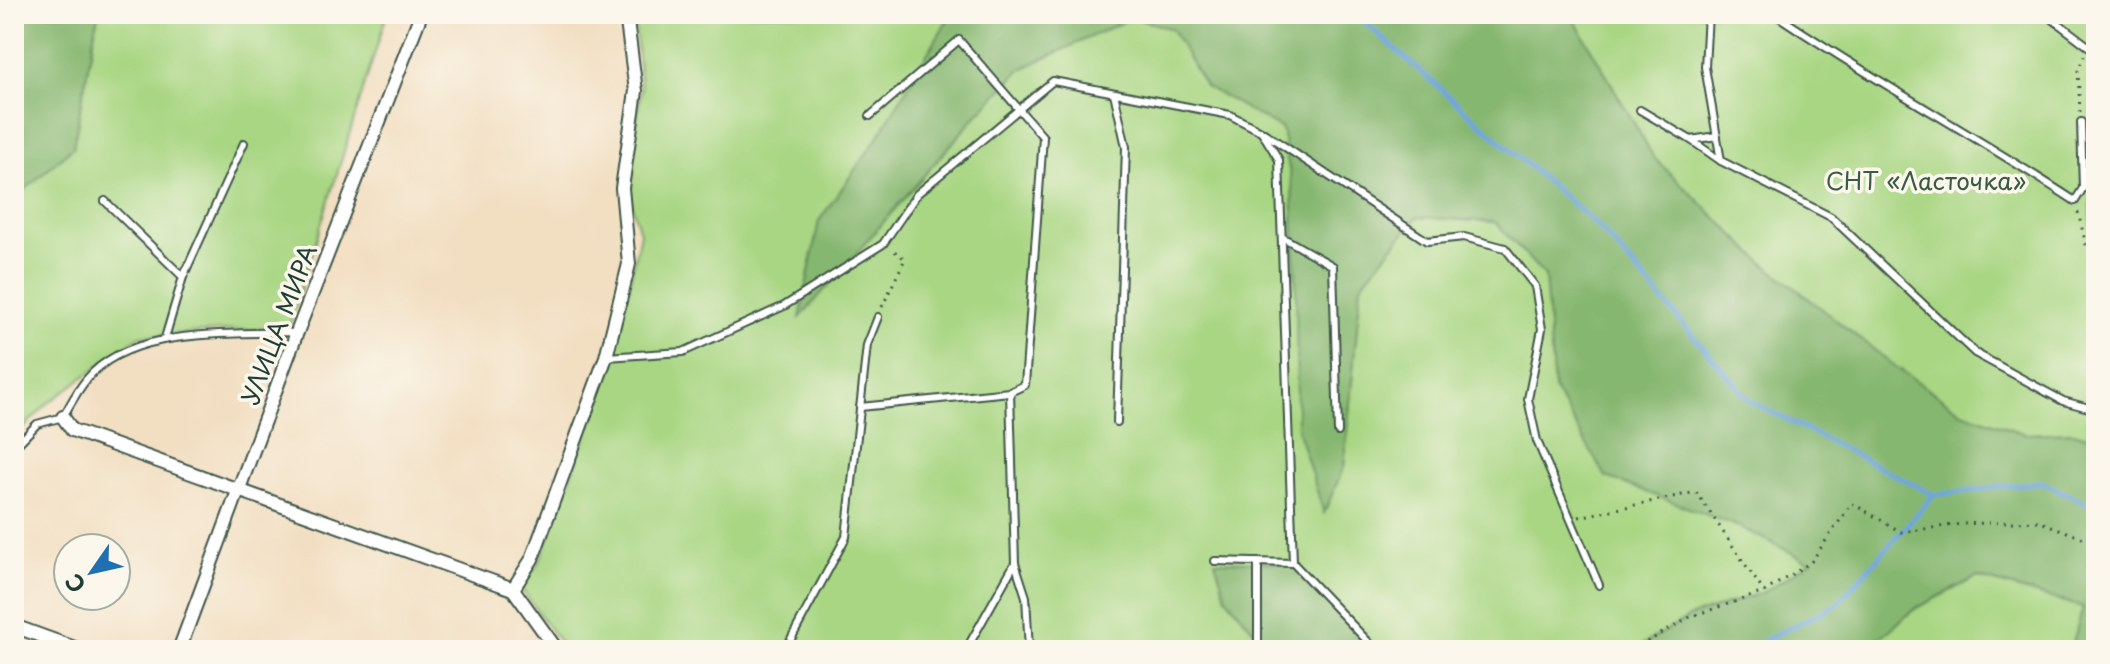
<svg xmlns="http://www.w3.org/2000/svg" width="2110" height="664" font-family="'Playpen Sans',sans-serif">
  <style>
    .green { fill: #a8d682; stroke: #648a5b; stroke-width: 2 }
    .forest { fill: #86b770; stroke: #527a52; stroke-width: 2 }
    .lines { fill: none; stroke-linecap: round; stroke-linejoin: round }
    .stream { stroke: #6fa6dd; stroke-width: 5 }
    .service-casing { stroke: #3f5549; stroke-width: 10 }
    .minor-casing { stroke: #3f5549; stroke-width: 16 }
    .path { stroke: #3f5549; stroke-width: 3; stroke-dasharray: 2 6; stroke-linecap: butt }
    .service { stroke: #fff; stroke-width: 6 }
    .minor { stroke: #fff; stroke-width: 12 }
    .labels { text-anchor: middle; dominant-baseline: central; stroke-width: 7; stroke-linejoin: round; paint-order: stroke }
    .park-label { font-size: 24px; fill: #3a5c44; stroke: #fbf7ec }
    .street-label { font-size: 24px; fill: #1f3d34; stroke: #fbf7ec }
  </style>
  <rect width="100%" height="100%" fill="#fbf7ec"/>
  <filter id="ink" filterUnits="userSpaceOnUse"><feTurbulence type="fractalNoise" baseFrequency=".0125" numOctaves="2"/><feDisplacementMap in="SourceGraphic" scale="16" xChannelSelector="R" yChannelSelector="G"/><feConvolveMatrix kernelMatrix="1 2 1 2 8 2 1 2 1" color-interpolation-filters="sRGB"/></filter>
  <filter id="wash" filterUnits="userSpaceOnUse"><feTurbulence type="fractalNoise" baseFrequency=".006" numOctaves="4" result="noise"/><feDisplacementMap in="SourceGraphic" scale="32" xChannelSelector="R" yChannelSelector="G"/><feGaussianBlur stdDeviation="1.8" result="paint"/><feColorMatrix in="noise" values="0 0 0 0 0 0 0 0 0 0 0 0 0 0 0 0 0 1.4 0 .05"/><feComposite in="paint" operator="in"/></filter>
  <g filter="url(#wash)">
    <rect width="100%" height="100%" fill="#f2dec1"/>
    <g class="green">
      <polygon points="98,14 387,14 289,327 140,336 47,404 14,438 14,208 21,193 73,147"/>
      <polygon points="634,14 951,14 880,134 819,221 801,316 974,118 1021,69 1133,17 1172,29 1205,86 1282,129 1292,185 1296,284 1344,467 1361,285 1417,217 1495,222 1545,276 1554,389 1742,528 1811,562 1764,592 1692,616 1633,650 1376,650 1226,597 1270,650 565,650 521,588 540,561 613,363 640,233 628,192 641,89"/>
      <polygon points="1571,14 2096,14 2091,232 2096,246 2096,439 2074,432 2025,434 1962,412 1896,367 1762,262 1654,158"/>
      <polygon points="1977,577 2083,607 2071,650 1865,650 1916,608"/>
    </g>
    <g class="forest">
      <polygon points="14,14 98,14 73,147 21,193 14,208"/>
      <polygon points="951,14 1571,14 1654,158 1762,262 1896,367 1962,412 2025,434 2074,432 2096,439 2096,650 2071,650 2083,607 1977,577 1916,608 1865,650 1633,650 1692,616 1764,592 1810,562 1742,528 1606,477 1554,389 1545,276 1495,222 1417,217 1361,285 1344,467 1324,513 1297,428 1296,284 1292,185 1282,129 1205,86 1172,29 1133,17 1021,69 974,118 800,318 819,221 880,134"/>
      <polygon points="2096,77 2096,246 2091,232 2092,110"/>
      <polygon points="1215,561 1293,563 1376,650 1270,650 1226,597"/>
    </g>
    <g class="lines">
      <g class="stream">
        <polyline points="1355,14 1600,228 1750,401 1934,495 2042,482 2096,508"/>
        <polyline points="1745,650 1836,605 1934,495"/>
      </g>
    </g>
  </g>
  <g filter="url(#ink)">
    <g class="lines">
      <defs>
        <g id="service">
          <polyline points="1708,14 1705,67 1721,161 1831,217 1975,353 2063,401 2096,410"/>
          <path d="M1775,14C1872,80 1976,136 2075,201L2083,188L2081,122"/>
          <polyline points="2046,14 2088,46"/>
          <polyline points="1114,93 1126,147 1117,422"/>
          <polyline points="1640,110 1691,140 1717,136"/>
          <polyline points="870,116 959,40 1043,137 1025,385 1010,392 1015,563 966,650"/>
          <polyline points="1263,134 1279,160 1293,563 1376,650"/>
          <polyline points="1691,140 1721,161"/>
          <polyline points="105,201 183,277"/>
          <polyline points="1282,237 1333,266 1338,432"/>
          <polyline points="165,338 183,277 244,143"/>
          <polyline points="606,357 683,352 784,306 883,244 917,194 1053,81 1230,115 1261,131 1427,241 1464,237 1505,248 1535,286 1542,329 1528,399 1537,441 1599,585"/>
          <polyline points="860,407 1010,392"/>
          <path d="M14,448L37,424L63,417C70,405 77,391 86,380C129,327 227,335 288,332L296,335"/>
          <polyline points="1215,561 1293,563"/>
          <polyline points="1258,562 1258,650"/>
          <polyline points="1015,563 1026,597 1029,650"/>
          <polyline points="785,650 846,537 867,345 878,317"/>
        </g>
        <g id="minor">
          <polyline points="63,417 72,430 513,589"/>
          <polyline points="14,626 80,650"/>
          <polyline points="179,650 296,335 421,14"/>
          <polyline points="557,650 513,589 532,559 606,357 629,264 622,188 636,91 626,14"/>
        </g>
      </defs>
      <use href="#service" class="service-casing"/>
      <use href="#minor" class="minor-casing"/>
      <g class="path">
        <polyline points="2080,112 2078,71 2084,56"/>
        <polyline points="2078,212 2086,245 2096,262"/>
        <polyline points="882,307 905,259 893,250"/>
        <polyline points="1579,517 1696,492 1764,592"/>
        <polyline points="1633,650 1692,616 1764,592 1811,562 1852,503 1901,532 1962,524 2038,521 2096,543"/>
      </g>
      <use href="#service" class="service"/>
      <use href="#minor" class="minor"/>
    </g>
  </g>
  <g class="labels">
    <g class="park-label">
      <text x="1926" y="180">СНТ «Ласточка»</text>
    </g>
    <g class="street-label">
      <text transform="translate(278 324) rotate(-69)">УЛИЦА МИРА</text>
    </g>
  </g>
  <rect width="2110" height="664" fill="none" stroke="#fbf7ec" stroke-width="48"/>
  <g transform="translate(92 572) rotate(236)"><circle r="38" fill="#fbf7ec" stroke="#a3ada2" stroke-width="2"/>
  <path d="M0-6L14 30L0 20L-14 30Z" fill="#1f6fb2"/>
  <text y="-12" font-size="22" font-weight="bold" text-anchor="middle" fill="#1f3d34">С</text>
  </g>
</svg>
